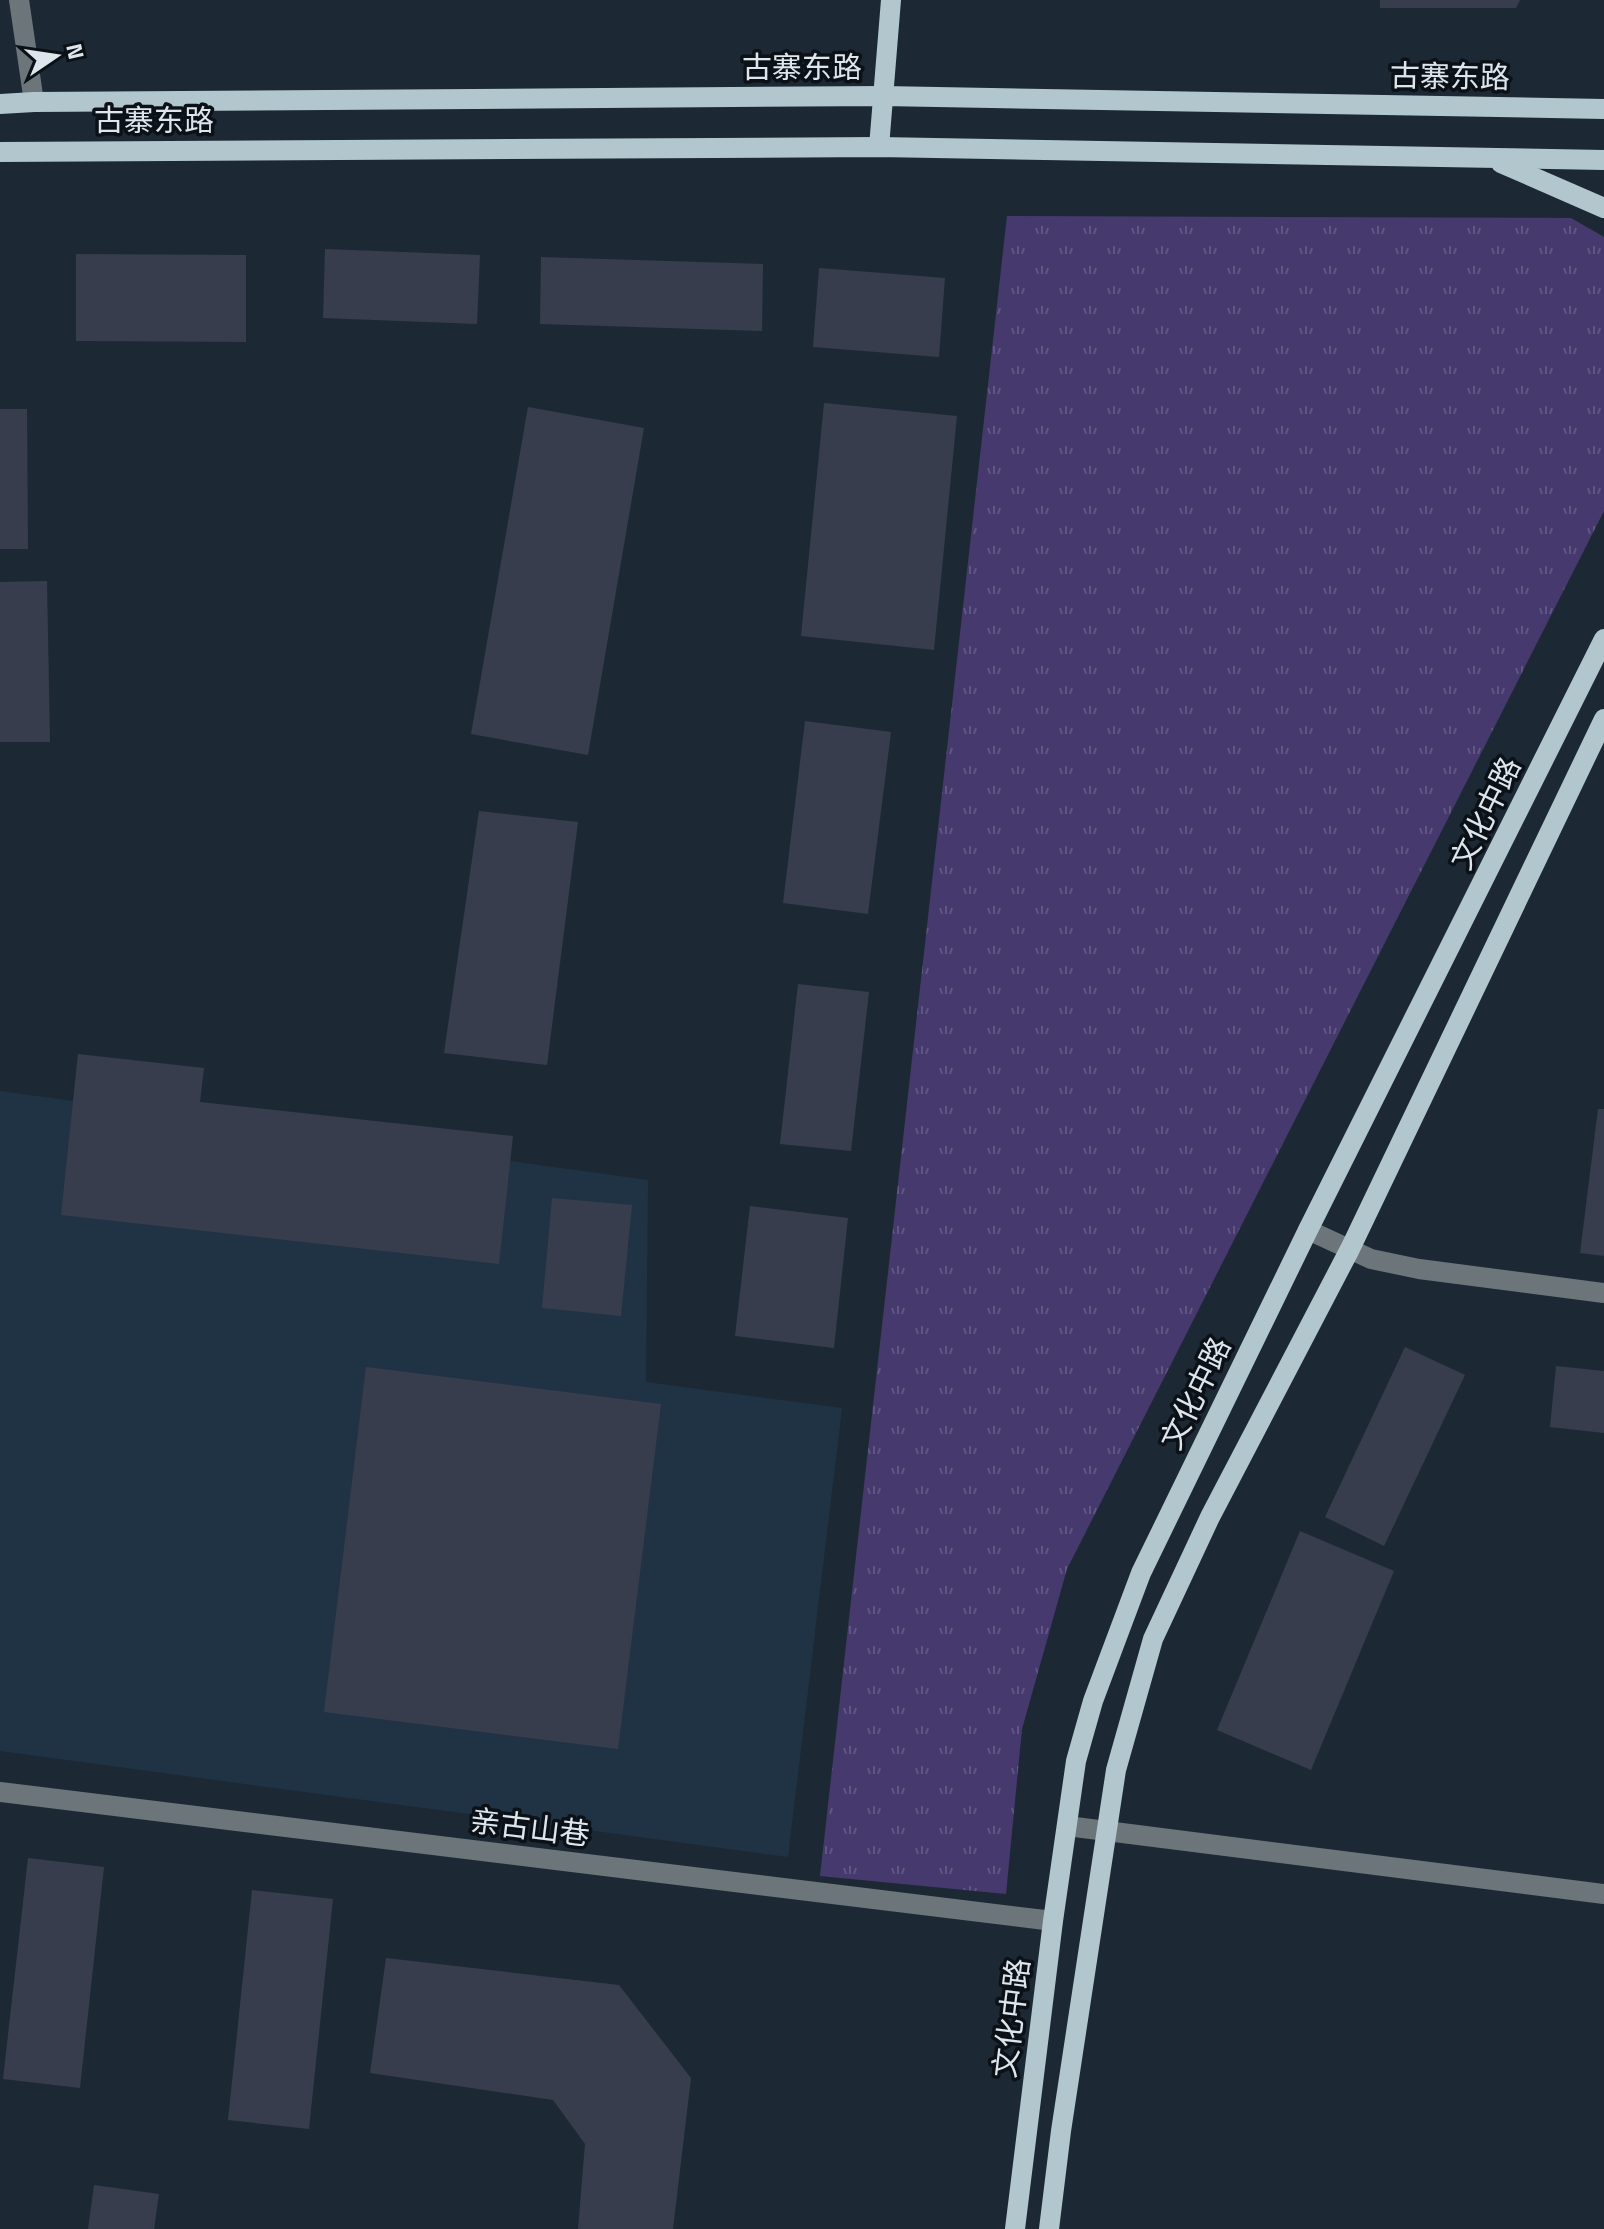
<svg xmlns="http://www.w3.org/2000/svg" width="1604" height="2229" font-family="'Titillium Web','Noto Sans SC',sans-serif">
  <style>
    .built { fill: #203344 }
    .grass { fill: url(#grass-tufts) }
    .building { fill: #373d4d }
    .lines { fill: none; stroke-linecap: round; stroke-linejoin: round }
    .minor { stroke: #6c767a; stroke-width: 20 }
    .major { stroke: #b2c6cd; stroke-width: 20 }
    .labels { text-anchor: middle; dominant-baseline: central; stroke-width: 7; stroke-linejoin: round; paint-order: stroke }
    .street-label { font-size: 30px; fill: #dde5ed; stroke: #0b1116 }
  </style>
  <defs>
    <pattern id="grass-tufts" width="24" height="20" patternUnits="userSpaceOnUse" patternTransform="scale(2)"><rect width="24" height="20" fill="#45396d"/><path d="M3 7l-1-3M5 7V3M7 7l1-3M15 17l-1-3M17 17v-4M19 17l1-3" fill="none" stroke="#5f5682"/></pattern>
  </defs>
  <rect width="100%" height="100%" fill="#1c2935"/>
  <polygon class="built" points="0,1091 648,1180 646,1382 842,1408 788,1857 0,1751"/>
  <polygon class="grass" points="1007,216 1571,218 1604,237 1604,511 1067,1569 1022,1729 1006,1894 820,1876"/>
  <g class="building">
    <polygon points="1380,0 1520,0 1516,8 1380,8"/>
    <polygon points="325,249 480,255 477,324 323,318"/>
    <polygon points="76,254 246,255 246,342 76,341"/>
    <polygon points="541,257 763,264 762,331 540,324"/>
    <polygon points="819,268 945,278 939,357 813,347"/>
    <polygon points="824,403 957,416 934,650 801,636"/>
    <polygon points="528,407 644,428 588,755 471,734"/>
    <polygon points="0,409 27,409 28,549 0,549"/>
    <polygon points="47,581 50,742 0,742 0,582"/>
    <polygon points="805,721 891,732 868,914 783,903"/>
    <polygon points="479,811 578,822 547,1065 444,1053"/>
    <polygon points="798,984 869,992 851,1151 780,1144"/>
    <polygon points="78,1054 204,1068 200,1102 513,1136 499,1264 61,1215"/>
    <polygon points="1598,1109 1604,1109 1604,1256 1580,1253"/>
    <polygon points="552,1198 632,1205 621,1316 542,1308"/>
    <polygon points="750,1206 848,1218 834,1348 735,1336"/>
    <polygon points="1405,1347 1465,1375 1384,1546 1325,1517"/>
    <polygon points="1556,1366 1604,1371 1604,1433 1550,1427"/>
    <polygon points="366,1367 661,1404 618,1749 324,1712"/>
    <polygon points="1300,1531 1394,1571 1311,1770 1217,1730"/>
    <polygon points="28,1858 104,1867 80,2088 3,2079"/>
    <polygon points="252,1890 333,1899 309,2129 228,2120"/>
    <polygon points="386,1958 619,1985 691,2078 673,2229 578,2229 585,2144 553,2100 370,2073"/>
    <polygon points="94,2185 159,2194 154,2229 88,2229"/>
  </g>
  <g class="lines">
    <g class="minor">
      <polyline points="19,0 34,102"/>
      <polyline points="1308,1230 1371,1259 1419,1269 1604,1293"/>
      <polyline points="0,1792 1053,1921"/>
      <polyline points="1067,1826 1604,1894"/>
    </g>
    <g class="major">
      <polyline points="0,104 34,102 883,96 1604,109"/>
      <polyline points="879,147 891,0"/>
      <polyline points="0,152 879,147 1604,160"/>
      <polyline points="1501,163 1604,208"/>
      <polyline points="1015,2229 1053,1921 1076,1761 1093,1701 1141,1573 1308,1230 1604,639"/>
      <polyline points="1049,2229 1061,2131 1116,1770 1153,1639 1210,1517 1350,1249 1604,719"/>
    </g>
  </g>
  <g class="labels">
    <g class="street-label">
      <text x="802" y="67">古寨东路</text>
      <text transform="translate(1450 76) rotate(1)">古寨东路</text>
      <text x="154" y="120">古寨东路</text>
      <text transform="translate(1485 813) rotate(-64)">文化中路</text>
      <text transform="translate(1195 1393) rotate(-64)">文化中路</text>
      <text transform="translate(530 1827) rotate(7)">亲古山巷</text>
      <text transform="translate(1011 2018) rotate(-83)">文化中路</text>
    </g>
  </g>
  <g transform="translate(56 56) rotate(77)" stroke="#0b1116" stroke-width="6" paint-order="stroke">
  <path d="M0-6L14 30L0 20L-14 30Z" fill="#dde5ed"/>
  <text y="-12" font-size="22" font-weight="bold" text-anchor="middle" fill="#dde5ed">N</text>
  </g>
</svg>
